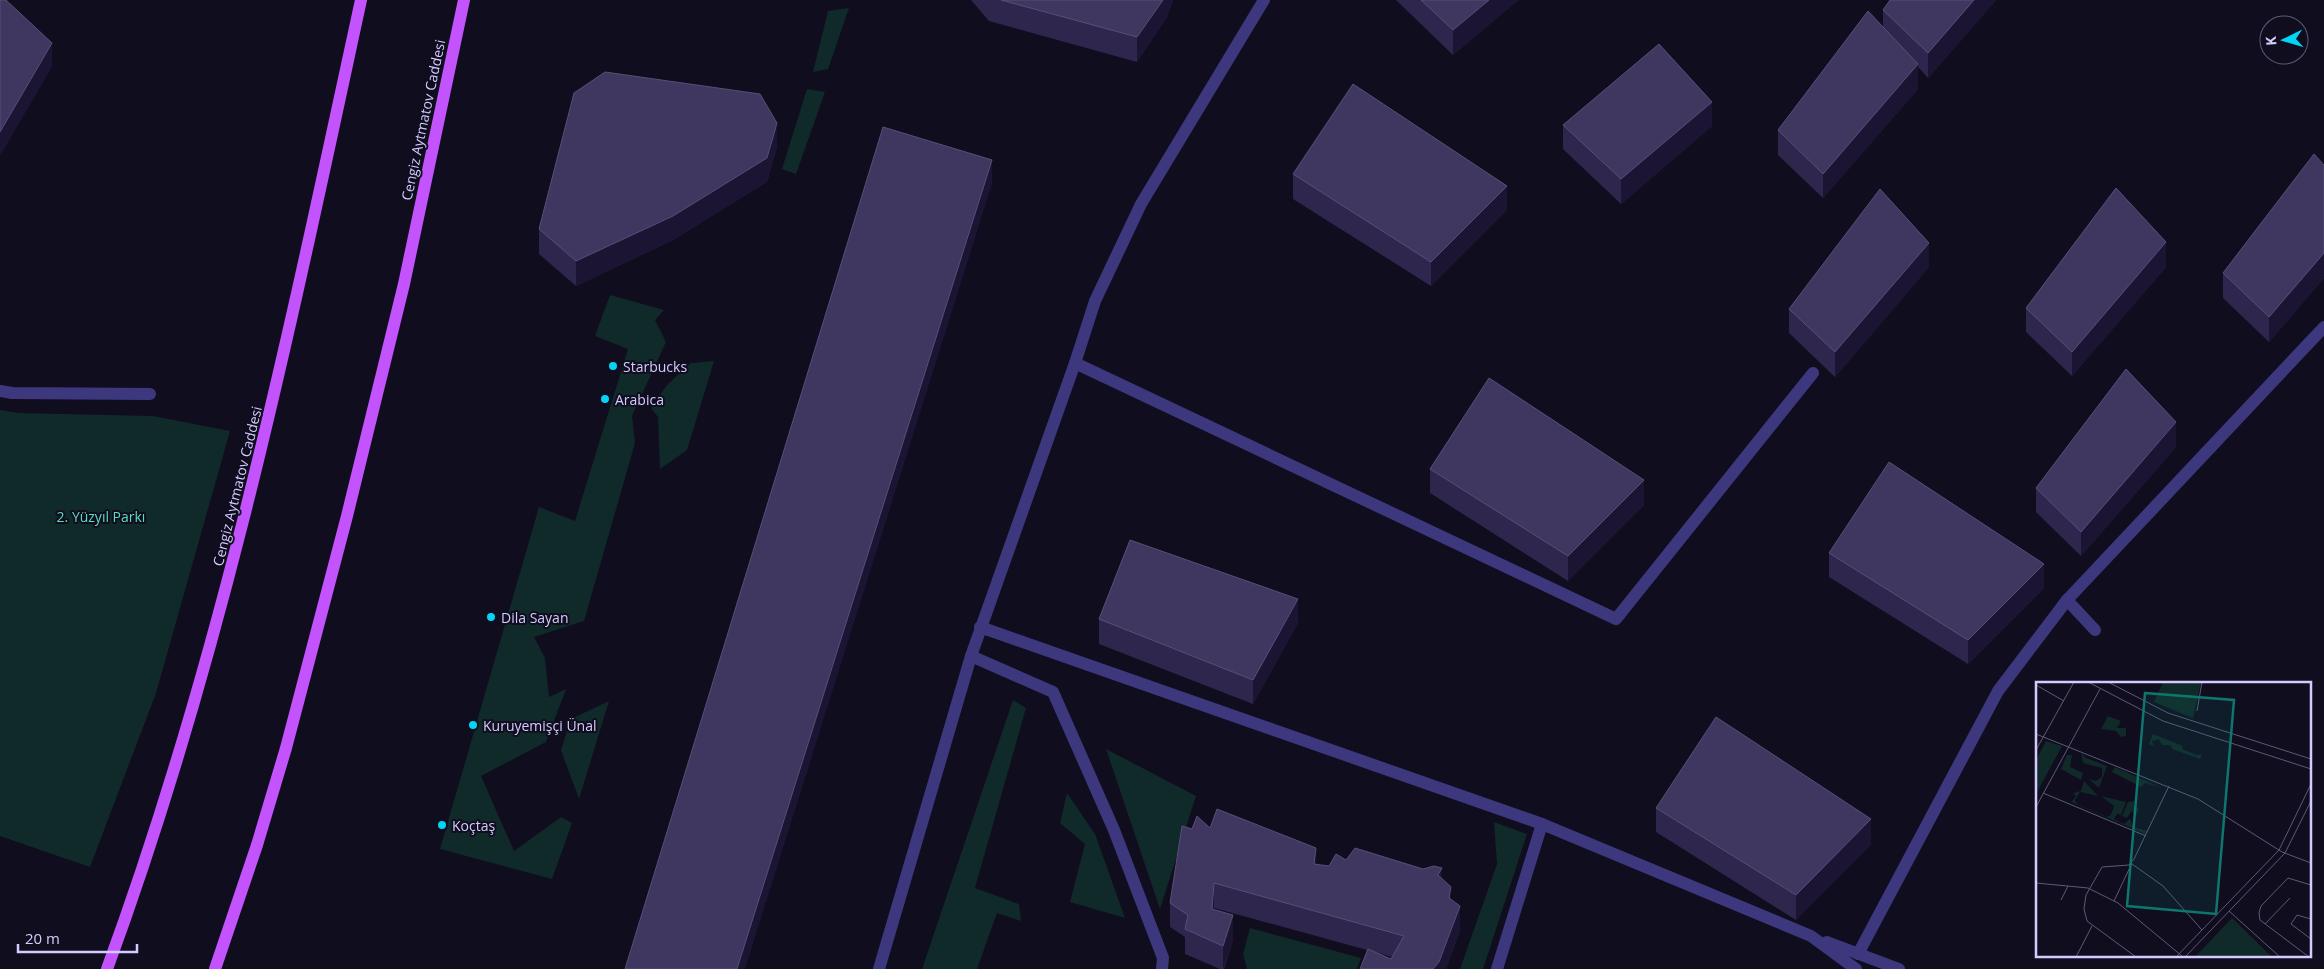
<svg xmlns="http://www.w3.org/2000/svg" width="2324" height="969" font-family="'Open Sans',sans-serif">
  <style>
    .green { fill: #102929 }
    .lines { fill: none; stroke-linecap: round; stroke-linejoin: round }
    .lane { stroke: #3d387e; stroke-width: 12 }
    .street { stroke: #3d387e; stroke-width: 12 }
    .primary { stroke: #c354fd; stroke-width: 12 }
    .wall { fill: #2e264d; fill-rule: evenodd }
    .shaded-wall { fill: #1b1433 }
    .building { fill: #403760; stroke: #574f79 }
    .poi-dot { fill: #03d4f3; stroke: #100d1f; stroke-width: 2 }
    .labels { text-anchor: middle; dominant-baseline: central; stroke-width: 4; stroke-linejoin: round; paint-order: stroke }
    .street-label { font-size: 14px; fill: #d3ccfe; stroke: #100d1f }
    .poi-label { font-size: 14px; fill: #d3ccfe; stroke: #100d1f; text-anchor: start }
    .park-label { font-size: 14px; fill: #59ddc0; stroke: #100d1f }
    .inset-road { fill: none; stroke: #5e5978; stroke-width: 1 }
    .view { fill: #0f766e; fill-opacity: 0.15; stroke: #0f766e; stroke-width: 2.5 }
    .inset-edge { fill: none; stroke: #d3ccfe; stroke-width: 2.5 }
  </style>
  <rect width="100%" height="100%" fill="#100d1f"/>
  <g class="green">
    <polygon points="849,8 828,69 813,72 828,11"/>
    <polygon points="807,89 825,92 796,174 782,169"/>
    <polygon points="610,295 664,310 655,320 666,342 632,416 635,443 584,621 534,637 545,658 549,697 566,689 546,742 481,776 514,851 561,817 572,823 552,879 440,849 539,507 575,521 628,349 595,336"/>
    <polygon points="714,361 687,450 660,469 658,417 651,408 667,385 691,363"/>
    <polygon points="0,410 18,413 153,416 230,431 156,693 90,867 0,836"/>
    <polygon points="1013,700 1026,708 975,888 1019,904 1021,921 997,913 977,969 922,969"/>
    <polygon points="609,701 579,799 561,750 571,719"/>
    <polygon points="1106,749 1196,796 1160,909"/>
    <polygon points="1067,793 1095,834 1125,918 1070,902 1085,844 1060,823"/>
    <polygon points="1494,822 1527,834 1483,969 1460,969 1497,864"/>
    <polygon points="1250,928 1361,958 1357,969 1247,969 1243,954"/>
  </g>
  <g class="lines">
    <g class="lane">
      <polyline points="1075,363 1616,619 1813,373"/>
      <polyline points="2067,600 2095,630"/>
      <polyline points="971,656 1053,692 1114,830 1163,958 1162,969"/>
    </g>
    <g class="street">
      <polyline points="0,391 12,393 150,394"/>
      <polyline points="980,627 1542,824 1811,936 1856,969"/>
      <polyline points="1827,942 1899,969"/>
      <polyline points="1858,954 1998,691 2067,600 2324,327"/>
      <polyline points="879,969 971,656 1075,363 1095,301 1141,204 1264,0"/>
      <polyline points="1497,969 1542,824"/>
    </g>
    <g class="primary">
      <path d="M107,969C223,654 290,328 361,0"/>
      <polyline points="215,969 257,845 286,748 347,516 404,284 464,0"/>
    </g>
  </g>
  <g class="wall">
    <polygon points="971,0 1173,0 1167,17 1137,62 989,21"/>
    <polygon points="1396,0 1518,0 1453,55"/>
    <polygon points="1996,0 1928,78 1918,67 1918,89 1823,198 1778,155 1778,130 1883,27 1883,10"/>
    <polygon points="1563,125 1712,126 1621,204 1563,149"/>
    <polygon points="777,147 767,182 673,240 576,286 539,254 539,229"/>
    <polygon points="2324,165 2324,278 2269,342 2223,298 2223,273"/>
    <polygon points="1293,174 1507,210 1431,286 1293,199"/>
    <polygon points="1929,267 1835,377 1789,333 1789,309"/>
    <polygon points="2166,267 2072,376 2026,332 2026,308"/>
    <polygon points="2176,447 2081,556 2036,512 2036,488"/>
    <polygon points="1430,469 1644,505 1568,581 1430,493"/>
    <polygon points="1829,553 2044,588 1968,664 1829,577"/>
    <polygon points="1099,619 1298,623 1253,704 1099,644"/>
    <polygon points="1656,808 1871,844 1796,920 1656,832"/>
    <path d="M1210,828L1316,865L1329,866L1346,860L1442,879L1451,899L1460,931L1446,969H1360L1367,950L1214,908V910L1233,940L1224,969H1220L1185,954V937L1170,927V903L1192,829ZM1376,952L1392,957L1391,959Z"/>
  </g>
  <g class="shaded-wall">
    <polygon points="1163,0 1173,0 1167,17 1137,62 1137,37"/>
    <polygon points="1489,0 1518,0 1453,55 1453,30"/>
    <polygon points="1974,0 1996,0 1928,78 1928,53"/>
    <polygon points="52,43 52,67 0,156 0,132"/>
    <polygon points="1918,64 1918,89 1823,198 1823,174"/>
    <polygon points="1712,102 1712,126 1621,204 1621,179"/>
    <polygon points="777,123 777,147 767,182 673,240 576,286 576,261"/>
    <polygon points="992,160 992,184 745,969 737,969"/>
    <polygon points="1507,186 1507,210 1431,286 1431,262"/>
    <polygon points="2166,242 2166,267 2072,376 2072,352"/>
    <polygon points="1929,243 1929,267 1835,377 1835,352"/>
    <polygon points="2324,253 2324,278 2269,342 2269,317"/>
    <polygon points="2176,422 2176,447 2081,556 2081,532"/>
    <polygon points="1644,480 1644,505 1568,581 1568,556"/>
    <polygon points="2044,564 2044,588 1968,664 1968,640"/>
    <polygon points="1298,599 1298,623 1253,704 1253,680"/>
    <polygon points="1871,819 1871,844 1796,920 1796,895"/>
    <polygon points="1316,848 1316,873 1314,864"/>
    <polygon points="1442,868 1442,892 1438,875"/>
    <polygon points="1214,883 1214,908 1212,933 1212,909"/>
    <polygon points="1460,906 1460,931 1446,969 1433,969"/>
    <polygon points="1233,915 1233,940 1223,969 1223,946"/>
  </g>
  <g class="building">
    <polygon points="0,0 6,0 52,43 0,132"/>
    <polygon points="1001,0 1163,0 1137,37"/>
    <polygon points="1421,0 1489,0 1453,30"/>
    <polygon points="1890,0 1974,0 1928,53 1883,10"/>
    <polygon points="1868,11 1918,64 1823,174 1778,130"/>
    <polygon points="1659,44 1712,102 1621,179 1563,125"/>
    <polygon points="605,72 760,94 777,123 767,158 673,216 576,261 539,229 574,93"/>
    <polygon points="1353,84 1507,186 1431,262 1293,174"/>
    <polygon points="883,127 992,160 737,969 625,969"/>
    <polygon points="2314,154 2324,165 2324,253 2269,317 2223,273"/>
    <polygon points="2116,188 2166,242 2072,352 2026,308"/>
    <polygon points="1880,189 1929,243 1835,352 1789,309"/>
    <polygon points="2126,369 2176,422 2081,532 2036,488"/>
    <polygon points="1489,378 1644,480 1568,556 1430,469"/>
    <polygon points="1889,462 2044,564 1968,640 1829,553"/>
    <polygon points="1130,540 1298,599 1253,680 1099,619"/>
    <polygon points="1716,717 1871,819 1796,895 1656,808"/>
    <polygon points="1217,809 1316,848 1314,864 1329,866 1336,854 1346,860 1355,848 1423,869 1434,866 1442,868 1438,875 1451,887 1449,898 1460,906 1439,962 1433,969 1360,969 1368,949 1391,959 1404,936 1214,883 1212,909 1233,915 1223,946 1185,929 1188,915 1170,903 1182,826 1192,829 1197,816 1210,828"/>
  </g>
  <g class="poi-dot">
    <circle cx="613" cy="366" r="5"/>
    <circle cx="605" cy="399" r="5"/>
    <circle cx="491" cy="617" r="5"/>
    <circle cx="473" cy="725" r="5"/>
    <circle cx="442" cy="825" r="5"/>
  </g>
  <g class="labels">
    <g class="street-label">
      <text transform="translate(423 120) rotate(-78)">Cengiz Aytmatov Caddesi</text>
      <text transform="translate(237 486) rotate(-76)">Cengiz Aytmatov Caddesi</text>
    </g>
    <g class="poi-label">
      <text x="623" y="366">Starbucks</text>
      <text x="615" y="399">Arabica</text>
      <text x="501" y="617">Dila Sayan</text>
      <text x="483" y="725">Kuruyemişçi Ünal</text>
      <text x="452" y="825">Koçtaş</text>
    </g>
    <g class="park-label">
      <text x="101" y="516">2. Yüzyıl Parkı</text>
    </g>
  </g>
  <g transform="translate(2036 682)">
    <rect width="275" height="275" fill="#100d1f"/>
    <path d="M127,0H165L157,36L118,20ZM72,34L85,39L81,46H90V54L85,55L80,49L65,47ZM117,52L147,64L146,67L161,73L166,72L164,77L136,67L135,63H126L123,57L116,59L118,64L113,62ZM10,59L26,64L0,112V78ZM45,70L50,76L71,84L63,106L53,97L60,99L66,95V86L47,81ZM31,73H36L34,85L47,91L45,98L25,87ZM79,85L126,106L109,101L105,105L76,90ZM48,99L62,114L44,110L39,118L41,122L71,135L75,133L78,124L65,114L90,120L85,133L81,132L78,137L88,142L94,137L97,145L111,149L109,152L35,120L40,114L37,111L45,109ZM92,120L98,119V125L103,126L99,136L96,128L91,136L86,134ZM196,236L236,275H159Z" fill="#102929"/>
    <path class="inset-road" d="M52,0L127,39L275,87M72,0L132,31L275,77M0,3L28,19M161,29L166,0M0,52L162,117L246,170L275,181M0,68L38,0M7,111L110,154M0,125L64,7M96,182L127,204L166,248M0,201L52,206L82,221L146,274M25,218L32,204M78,219L96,181M193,229L244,275M275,237L261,233L255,242L275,257M229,242L254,216M40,275L56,244M100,275L51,239L48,227L50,213L66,185L93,183L98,177L133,104M140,275L243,168L275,102M149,275L249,171L275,119M273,275L224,238L223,231L225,224L252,196L275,203"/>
    <path class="view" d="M109,11L198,18L180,232L91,224Z"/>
    <rect width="275" height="275" class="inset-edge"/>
  </g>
  <g transform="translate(2284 40) rotate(265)"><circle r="24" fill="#100d1f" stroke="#5e5978"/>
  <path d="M0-4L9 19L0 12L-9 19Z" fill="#03d4f3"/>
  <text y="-8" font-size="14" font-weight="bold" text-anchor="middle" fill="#d3ccfe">K</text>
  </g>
  <path d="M18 944v8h119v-8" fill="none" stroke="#d3ccfe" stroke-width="2.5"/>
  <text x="25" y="944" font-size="15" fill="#d3ccfe" stroke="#100d1f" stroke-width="4" paint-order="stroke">20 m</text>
</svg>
